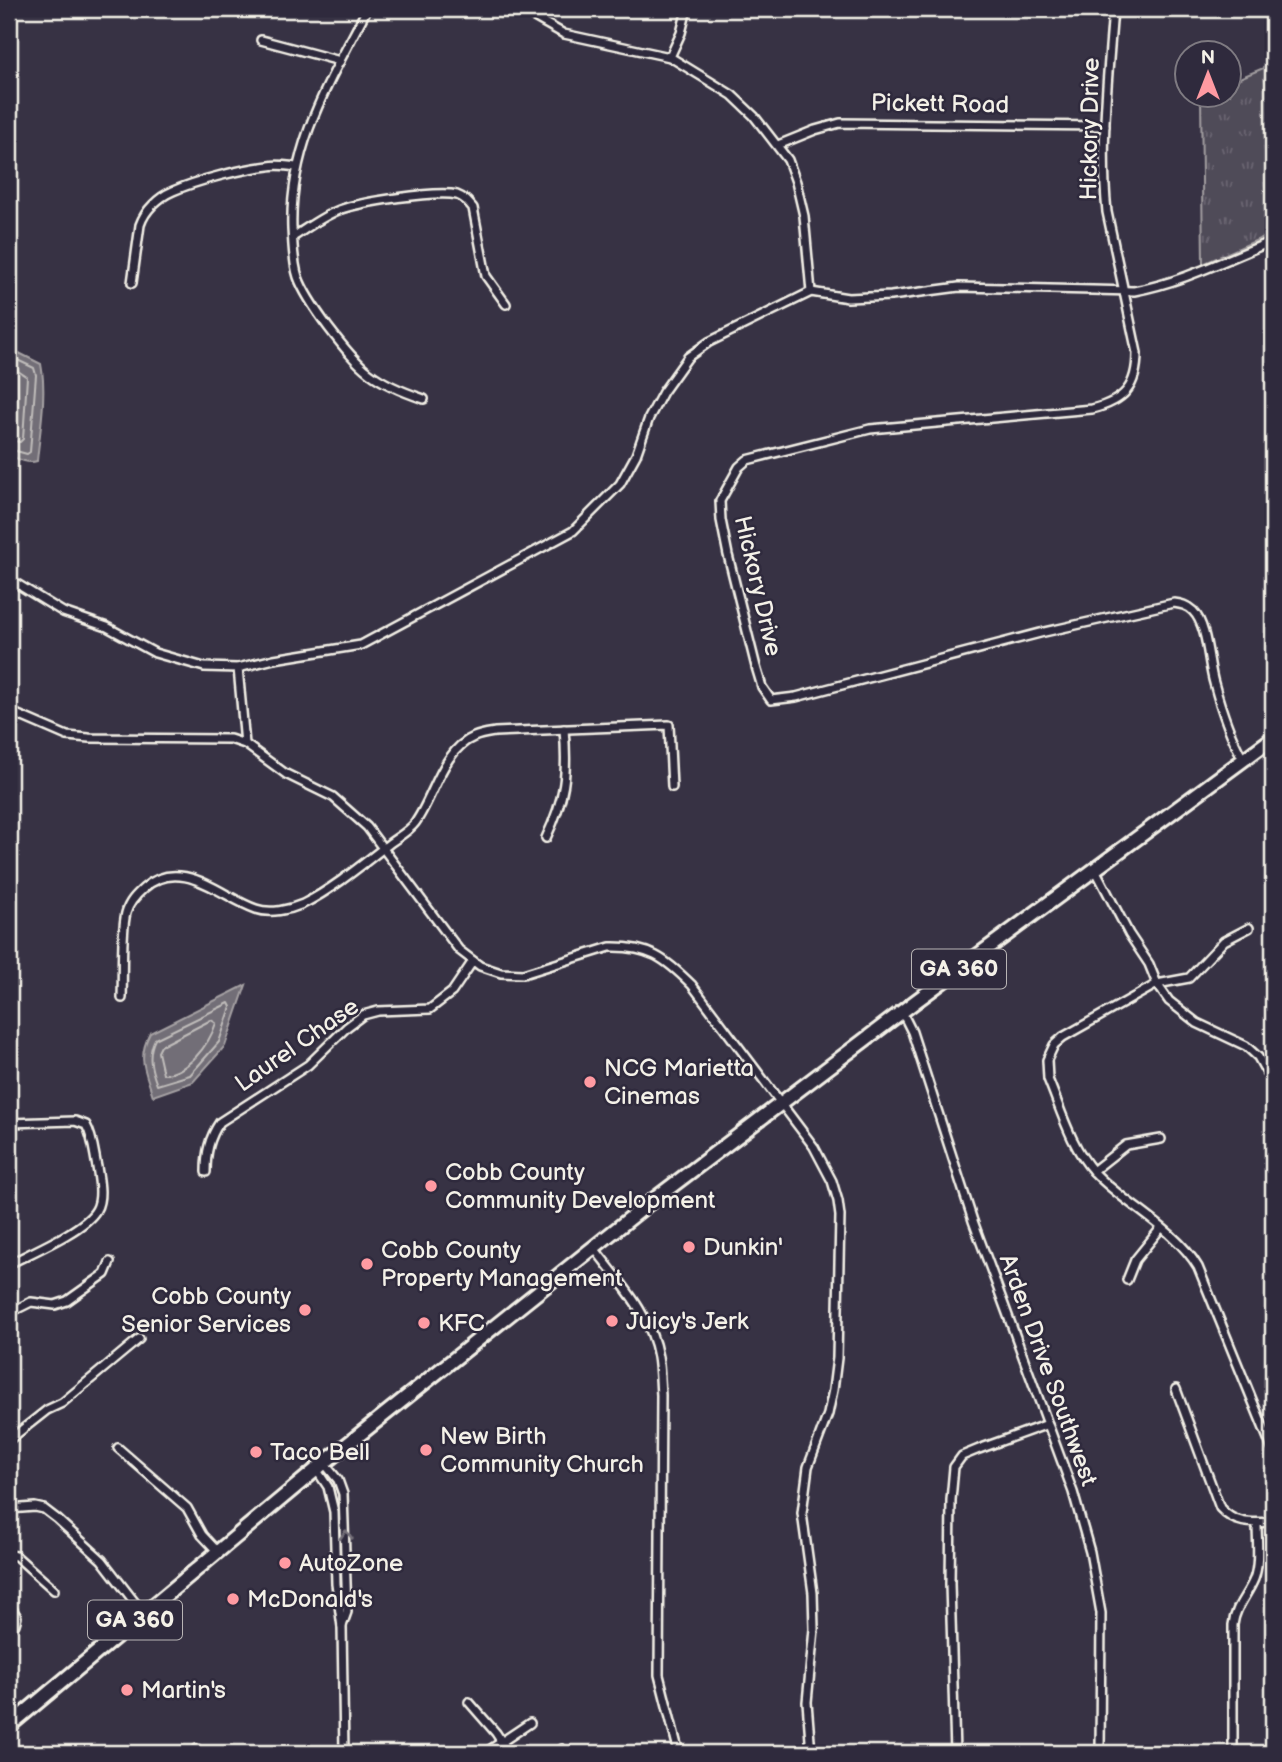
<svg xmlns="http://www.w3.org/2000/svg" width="1282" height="1762" font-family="'Balsamiq Sans',sans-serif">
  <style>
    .park { fill: url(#park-tufts); stroke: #a29ea0; stroke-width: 2 }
    .water { fill: #726e77; stroke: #a6a2a4; stroke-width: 2 }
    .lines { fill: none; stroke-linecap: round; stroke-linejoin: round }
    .shore { stroke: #c0bdbb; stroke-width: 2 }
    .street-casing { stroke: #f4f1e8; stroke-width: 12 }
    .primary-casing { stroke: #f4f1e8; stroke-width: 18 }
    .street { stroke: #2f2a3d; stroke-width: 7 }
    .primary { stroke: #2f2a3d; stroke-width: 12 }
    .oneway { stroke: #747079 }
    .poi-dot { fill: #ff9aa2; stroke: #2f2a3d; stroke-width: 2.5 }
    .labels { text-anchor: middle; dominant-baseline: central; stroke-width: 5; stroke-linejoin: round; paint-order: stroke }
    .shield { fill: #2f2a3d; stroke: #b9b5b5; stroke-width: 2 }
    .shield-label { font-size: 23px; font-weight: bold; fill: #f4f1e8 }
    .street-label { font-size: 24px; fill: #f4f1e8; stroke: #2f2a3d }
    .poi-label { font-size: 24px; fill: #f4f1e8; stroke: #2f2a3d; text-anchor: start }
  </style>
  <defs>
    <pattern id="park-tufts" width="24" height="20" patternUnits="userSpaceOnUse" patternTransform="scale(1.75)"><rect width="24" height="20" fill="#504b59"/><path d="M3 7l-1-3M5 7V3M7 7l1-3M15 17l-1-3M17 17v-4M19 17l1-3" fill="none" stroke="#6a6571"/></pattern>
  </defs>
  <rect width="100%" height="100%" fill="#373244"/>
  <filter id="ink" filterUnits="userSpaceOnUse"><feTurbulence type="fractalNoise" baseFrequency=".0143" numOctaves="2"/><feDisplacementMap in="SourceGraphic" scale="14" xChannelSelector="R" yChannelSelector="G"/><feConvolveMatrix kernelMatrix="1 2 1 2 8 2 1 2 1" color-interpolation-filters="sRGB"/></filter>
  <g filter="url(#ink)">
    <polygon class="park" points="1273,64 1273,233 1203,264 1201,95 1230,94 1230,82"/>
    <g class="water">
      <path d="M9,348L41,364C47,394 40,430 37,461C27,464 18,459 9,455Z"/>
      <path d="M246,985L225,1046L193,1082L153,1096C145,1070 137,1058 150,1033Z"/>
    </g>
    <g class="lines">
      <g class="shore">
        <polyline points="9,356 34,368 36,375 30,452 27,454 9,449"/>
        <polyline points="9,365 27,377 23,439 20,442 9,440"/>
        <path d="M229,1003L231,1007L219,1042L190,1075L157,1085C151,1069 147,1055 155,1039Z"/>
        <path d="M211,1020L216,1023C209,1045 187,1074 163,1074L158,1052L161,1046Z"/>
      </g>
      <defs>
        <g id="street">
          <path d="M367,9C330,81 289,145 292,229C293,244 293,262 298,277C304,294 317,312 328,327C360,369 373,382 424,399"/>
          <polyline points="520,9 564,34 670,57 732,95 754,116 788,160 796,182 804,216 811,292"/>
          <path d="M1113,9C1108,76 1100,145 1107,212L1137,353C1137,387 1124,401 1092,409L870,429L747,460L739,467L720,501L721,520L728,555L756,667L762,687L771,700L796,697L1040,633L1174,603C1181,604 1187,605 1193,611C1208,626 1208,664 1214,683C1221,709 1230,736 1243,759"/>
          <polyline points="261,40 340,61"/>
          <polyline points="670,57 681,33 687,9"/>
          <polyline points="778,145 815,130 840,123 1105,126"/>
          <path d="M293,237C307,228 323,216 339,210C360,202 437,190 457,195C465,198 468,202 473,208L486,276L506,304"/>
          <path d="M132,283L140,225C145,210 159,197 173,191C198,180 242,169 269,166C278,164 287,166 296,167"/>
          <path d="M9,579L63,612L107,627L155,653L204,667L238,668L274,659L361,645L573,531L620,484L636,455L649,418L663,392L688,357L709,342L811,292L848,298L891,296L959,287L1134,291C1183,282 1227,259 1273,241"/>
          <path d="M238,668L245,744L286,774L333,797L367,827L459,950L480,966L501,973L523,974L610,947C649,946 665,958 692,985L814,1147L832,1181L838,1201L840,1216L837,1358L833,1390L828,1414L808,1467L802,1513L813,1593L814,1629L807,1702L811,1753"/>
          <polyline points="9,711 67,736 89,738 230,739 245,744"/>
          <path d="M546,838C565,798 568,774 564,729"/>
          <polyline points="1095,869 1129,934 1149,964 1157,984 1169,1001 1197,1023 1246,1046 1258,1057 1273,1084"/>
          <path d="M1249,928L1224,941L1189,978L1157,984L1063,1037L1054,1045L1047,1060L1048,1079C1061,1110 1071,1147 1094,1172C1125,1205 1175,1228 1198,1267L1273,1451"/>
          <path d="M122,998C123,976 121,932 126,913C129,902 136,895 144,888C181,855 221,897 256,909C270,914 289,910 303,904C333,889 363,864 390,843C398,837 409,831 415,823C434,797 442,750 474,737C481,734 489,733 495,732L669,725L672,787"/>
          <polyline points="902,1012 912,1032 973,1221 1073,1492 1090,1552 1101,1613 1100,1753"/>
          <path d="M9,1123L75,1121L86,1125C93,1137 94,1153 97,1167C99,1180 103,1198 96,1210C85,1230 30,1253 9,1264"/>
          <polyline points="1093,1171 1126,1145 1161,1139"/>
          <path d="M206,1172C206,1153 209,1138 220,1122L308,1065L347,1027L363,1015L378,1011L430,1009L452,992L473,961"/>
          <path d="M594,1248C619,1281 651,1314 658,1357C660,1369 660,1382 661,1395L659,1675L679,1753"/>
          <polyline points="1127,1280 1135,1260 1161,1228"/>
          <polyline points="9,1313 31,1302 55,1305 67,1301 105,1274 110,1262"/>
          <path d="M1176,1389L1220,1508C1235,1525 1252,1523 1273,1522"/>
          <polyline points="9,1440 47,1410 62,1403 139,1339"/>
          <polyline points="118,1448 187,1508 202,1535 218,1552"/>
          <polyline points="324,1463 338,1480 343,1494 347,1612 342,1626"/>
          <polyline points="316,1469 328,1487 334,1512 336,1584 342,1627 344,1753"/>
          <polyline points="9,1509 35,1507 44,1509 57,1519 102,1560 143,1613"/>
          <polyline points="9,1555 16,1556 54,1590"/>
          <polyline points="9,1604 17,1617 15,1624 9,1629"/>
          <polyline points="469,1702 496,1733 509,1753"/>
          <polyline points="197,1749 201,1753"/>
          <polyline points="485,1753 530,1723"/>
          <polyline points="558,1753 562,1749"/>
          <polyline points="955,1753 950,1584 951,1500 954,1467 962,1456 979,1449 1048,1424"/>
          <path d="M1233,1753V1625C1235,1607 1247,1596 1254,1579C1260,1563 1257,1540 1257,1523"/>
        </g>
        <polyline id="primary" points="9,1726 324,1463 648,1204 916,1001 1273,738"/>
      </defs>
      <use href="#street" class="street-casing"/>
      <use href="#primary" class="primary-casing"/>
      <use href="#street" class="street"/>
      <use href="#primary" class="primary"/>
    </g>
    <defs><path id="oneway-chevron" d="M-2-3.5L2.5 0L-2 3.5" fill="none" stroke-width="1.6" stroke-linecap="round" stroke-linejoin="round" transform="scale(1.75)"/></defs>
    <use class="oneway" href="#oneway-chevron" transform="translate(346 1535) rotate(-92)"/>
  </g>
  <g class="poi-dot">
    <circle cx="590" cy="1082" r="7"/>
    <circle cx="431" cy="1186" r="7"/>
    <circle cx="689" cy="1247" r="7"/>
    <circle cx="367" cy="1264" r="7"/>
    <circle cx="305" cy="1310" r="7"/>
    <circle cx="612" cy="1321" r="7"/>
    <circle cx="424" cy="1323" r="7"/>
    <circle cx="426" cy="1450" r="7"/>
    <circle cx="256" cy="1452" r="7"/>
    <circle cx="285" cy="1563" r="7"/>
    <circle cx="233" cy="1599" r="7"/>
    <circle cx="127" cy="1690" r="7"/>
  </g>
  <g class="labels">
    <g class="shield">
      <rect x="912" y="949.5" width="94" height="39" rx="5"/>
      <rect x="88" y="1600.5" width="94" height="39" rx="5"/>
    </g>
    <g class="shield-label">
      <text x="959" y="969">GA 360</text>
      <text x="135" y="1620">GA 360</text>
    </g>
    <g class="street-label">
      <text transform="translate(940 104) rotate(1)">Pickett Road</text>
      <text transform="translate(1090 129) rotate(-89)">Hickory Drive</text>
      <text transform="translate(758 586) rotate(77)">Hickory Drive</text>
      <text transform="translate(297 1045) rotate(-35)">Laurel Chase</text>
      <text transform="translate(1048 1370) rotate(70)">Arden Drive Southwest</text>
    </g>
    <g class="poi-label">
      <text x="604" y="1068">NCG Marietta<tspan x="604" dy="28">Cinemas</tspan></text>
      <text x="445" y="1172">Cobb County<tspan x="445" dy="28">Community Development</tspan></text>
      <text x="703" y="1247">Dunkin'</text>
      <text x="381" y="1250">Cobb County<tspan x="381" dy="28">Property Management</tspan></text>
      <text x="291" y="1296" text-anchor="end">Cobb County<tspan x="291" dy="28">Senior Services</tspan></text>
      <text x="626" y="1321">Juicy's Jerk</text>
      <text x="438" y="1323">KFC</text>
      <text x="440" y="1436">New Birth<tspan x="440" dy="28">Community Church</tspan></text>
      <text x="270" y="1452">Taco Bell</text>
      <text x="299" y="1563">AutoZone</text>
      <text x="247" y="1599">McDonald's</text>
      <text x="141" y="1690">Martin's</text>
    </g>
  </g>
  <rect width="1282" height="1762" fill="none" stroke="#2f2a3d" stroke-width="35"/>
  <rect x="18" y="18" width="1247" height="1727" fill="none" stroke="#f4f1e8" stroke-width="2.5" filter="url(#ink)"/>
  <g transform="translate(1208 74)"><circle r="33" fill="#2f2a3d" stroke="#7e7a81" stroke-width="2"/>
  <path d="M0-5L12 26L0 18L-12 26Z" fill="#ff9aa2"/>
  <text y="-10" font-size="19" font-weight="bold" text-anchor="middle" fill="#f4f1e8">N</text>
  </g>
</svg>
